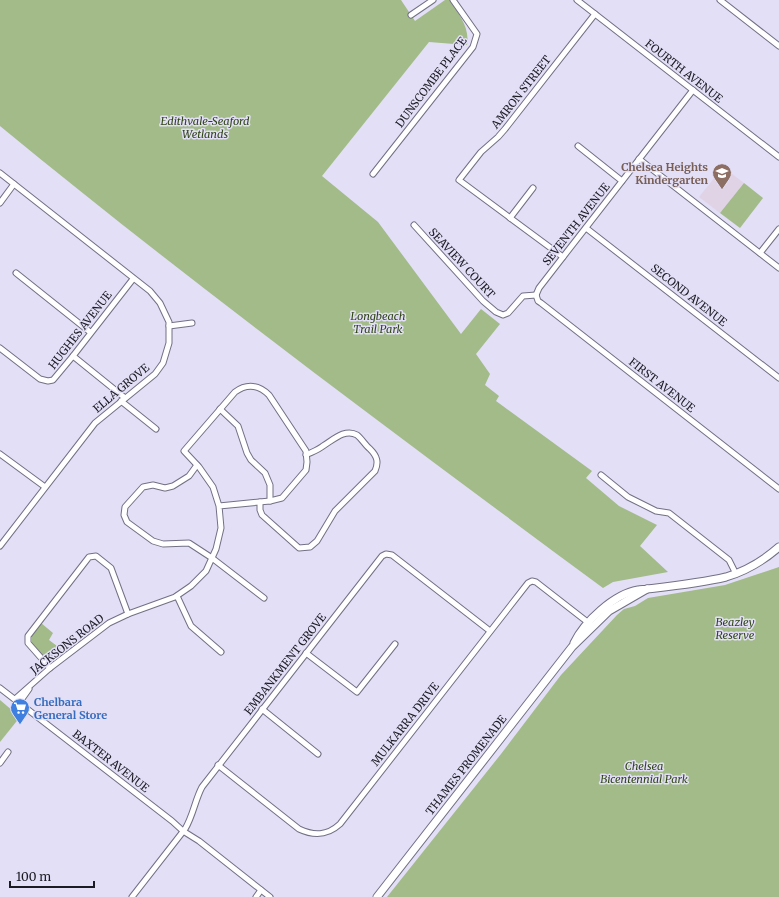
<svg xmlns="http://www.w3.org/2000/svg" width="779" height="897" font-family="Merriweather,serif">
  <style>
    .education { fill: #e1d3e6 }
    .green { fill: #a2bb88 }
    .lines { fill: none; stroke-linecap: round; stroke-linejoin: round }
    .street-casing { stroke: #727084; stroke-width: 7 }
    .secondary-casing { stroke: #727084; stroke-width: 9 }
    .street { stroke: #fff; stroke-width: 5 }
    .secondary { stroke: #fff; stroke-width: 7 }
    .labels { text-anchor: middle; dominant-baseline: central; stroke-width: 3; stroke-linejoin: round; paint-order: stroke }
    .street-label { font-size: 11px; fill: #1c1b23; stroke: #e2dff7 }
    .park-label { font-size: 11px; font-style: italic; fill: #2f4414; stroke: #e2dff7 }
    .education-label { font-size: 11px; font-weight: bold; fill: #785e54; stroke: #e2dff7; text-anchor: end }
    .shop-label { font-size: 11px; font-weight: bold; fill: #366cbe; stroke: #e2dff7; text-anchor: start }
  </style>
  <rect width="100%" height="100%" fill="#e2dff7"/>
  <polygon class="education" points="723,167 744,183 720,213 699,197"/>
  <g class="green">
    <path d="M0,0H401L415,21L445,0H450C459,15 470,27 467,45L429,42L322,176L378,222L461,334L481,309L500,324L476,354L490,374L485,385L499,396L496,401L592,471L586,478L619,506L657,525L640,546L668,572L613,582L603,588C399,437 196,287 0,126Z"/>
    <polygon points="744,183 763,198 740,228 720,213"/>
    <polygon points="779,567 779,897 387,897 501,754 561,675 617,615 624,609 635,606 648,598 725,585"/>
    <polygon points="41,623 53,633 49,640 61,649 47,661 32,643 32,634"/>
    <polygon points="0,700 20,717 0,742"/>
  </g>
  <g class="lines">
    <defs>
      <g id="street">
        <polyline points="577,0 779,157"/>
        <polyline points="720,0 779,46"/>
        <polyline points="411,15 433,0"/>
        <polyline points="578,146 622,181"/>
        <polyline points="639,159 779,268"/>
        <polyline points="0,173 150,291 160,303 169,322 169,343 163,363 155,374 95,423 0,546"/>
        <polyline points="373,174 473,47 477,34 453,0"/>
        <polyline points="0,203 14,184"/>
        <polyline points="510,218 533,188"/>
        <polyline points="414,225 483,301 496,312 503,315 508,313 523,296 536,295"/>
        <polyline points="586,228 779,378"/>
        <polyline points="760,253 779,229"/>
        <polyline points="563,257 459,180 481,152 498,137 505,129 595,14"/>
        <polyline points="16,273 90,332"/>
        <polyline points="536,295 538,301 541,303 779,489"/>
        <polyline points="536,295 539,288 563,257 693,90"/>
        <polyline points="169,326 192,323"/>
        <polyline points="0,348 40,379 48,381 53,380 73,356 133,279"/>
        <polyline points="73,356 125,398"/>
        <polyline points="121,401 156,429"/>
        <polyline points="220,409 238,426 247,453 251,460 265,473 270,485 270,501"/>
        <polyline points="0,454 45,487"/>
        <polyline points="197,465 189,476 173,486 165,488 153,485 143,487 125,507 124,515 127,522 153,541 163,544 189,543 212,558 264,598"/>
        <polyline points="601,475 628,497 656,511 669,513 729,560 736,574"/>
        <path d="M260,502V510L262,515L299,548L310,547L317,541L335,511L375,471C379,462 377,456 370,449C365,445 362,439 357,435C345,428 333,440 323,446C318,450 312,452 306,455"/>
        <polyline points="177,596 191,626 221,652"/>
        <polyline points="306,653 357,692 395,644"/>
        <polyline points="50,668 28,643 28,636 89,557 96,556 111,568 128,614"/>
        <polyline points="0,688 172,821 183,831 199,841 270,897"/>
        <path d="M15,699L50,668L109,623L128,614L175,597L191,586L206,571L216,549L221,528L219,506L213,487L199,467L184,451L235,392C247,383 259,385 269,395L306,451L307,462L306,470L282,498L270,501L219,506"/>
        <polyline points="19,703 29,689"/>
        <polyline points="262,709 318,754"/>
        <polyline points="0,763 8,752"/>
        <path d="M218,765L299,829C314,836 327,836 340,824L528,583L532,581L536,582L590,624"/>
        <path d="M132,897L185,829C193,816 195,800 202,787L382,556L386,554L392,555L490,631"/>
        <polyline points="256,897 261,890"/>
      </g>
      <g id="secondary">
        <path d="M574,643C584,622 614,594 638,590C641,589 644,590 647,589C673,586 701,583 726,577C746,571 763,561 779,547"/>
        <polyline points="377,897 572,647 609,611 647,589"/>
      </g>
    </defs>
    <use href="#street" class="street-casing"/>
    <use href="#secondary" class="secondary-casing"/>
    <use href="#street" class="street"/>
    <use href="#secondary" class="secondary"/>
  </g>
  <defs>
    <symbol id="school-pin" viewBox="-11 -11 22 30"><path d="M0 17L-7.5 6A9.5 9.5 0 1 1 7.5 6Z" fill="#8d6e63" stroke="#e2dff7"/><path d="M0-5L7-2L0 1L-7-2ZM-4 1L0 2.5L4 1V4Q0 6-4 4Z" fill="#fff"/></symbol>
    <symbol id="supermarket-pin" viewBox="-11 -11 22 30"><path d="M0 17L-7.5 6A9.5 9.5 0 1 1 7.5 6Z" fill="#3f7fe0" stroke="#e2dff7"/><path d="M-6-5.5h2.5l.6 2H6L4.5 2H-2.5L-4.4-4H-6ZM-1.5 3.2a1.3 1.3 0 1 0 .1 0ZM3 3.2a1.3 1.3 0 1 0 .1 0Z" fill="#fff"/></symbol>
  </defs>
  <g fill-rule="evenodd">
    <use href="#school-pin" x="711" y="162" width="22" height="30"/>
    <use href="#supermarket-pin" x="9" y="697" width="22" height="30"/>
  </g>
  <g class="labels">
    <g class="street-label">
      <text transform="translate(684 71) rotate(38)">FOURTH AVENUE</text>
      <text transform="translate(431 82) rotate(-53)">DUNSCOMBE PLACE</text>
      <text transform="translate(521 92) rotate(-52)">AMRON STREET</text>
      <text transform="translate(576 224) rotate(-52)">SEVENTH AVENUE</text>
      <text transform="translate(462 263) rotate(47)">SEAVIEW COURT</text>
      <text transform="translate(689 295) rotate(38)">SECOND AVENUE</text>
      <text transform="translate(80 330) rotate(-52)">HUGHES AVENUE</text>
      <text transform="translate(662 385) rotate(38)">FIRST AVENUE</text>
      <text transform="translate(121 388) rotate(-40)">ELLA GROVE</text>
      <text transform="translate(67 644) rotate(-38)">JACKSONS ROAD</text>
      <text transform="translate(285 664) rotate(-52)">EMBANKMENT GROVE</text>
      <text transform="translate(405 724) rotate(-52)">MULKARRA DRIVE</text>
      <text transform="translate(111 761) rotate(38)">BAXTER AVENUE</text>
      <text transform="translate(466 765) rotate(-52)">THAMES PROMENADE</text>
    </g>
    <g class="park-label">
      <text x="205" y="121">Edithvale-Seaford<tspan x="205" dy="13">Wetlands</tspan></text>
      <text x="378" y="316">Longbeach<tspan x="378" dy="13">Trail Park</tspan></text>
      <text x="735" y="622">Beazley<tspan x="735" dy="13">Reserve</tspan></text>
      <text x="644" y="766">Chelsea<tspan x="644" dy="13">Bicentennial Park</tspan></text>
    </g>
    <g class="education-label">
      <text x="708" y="167">Chelsea Heights<tspan x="708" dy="13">Kindergarten</tspan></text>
    </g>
    <g class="shop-label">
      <text x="34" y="702">Chelbara<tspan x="34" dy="13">General Store</tspan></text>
    </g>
  </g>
  <path d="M10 881v6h84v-6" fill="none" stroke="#1c1b23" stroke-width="2"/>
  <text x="16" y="881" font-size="12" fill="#1c1b23" stroke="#e2dff7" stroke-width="3" paint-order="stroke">100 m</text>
</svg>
